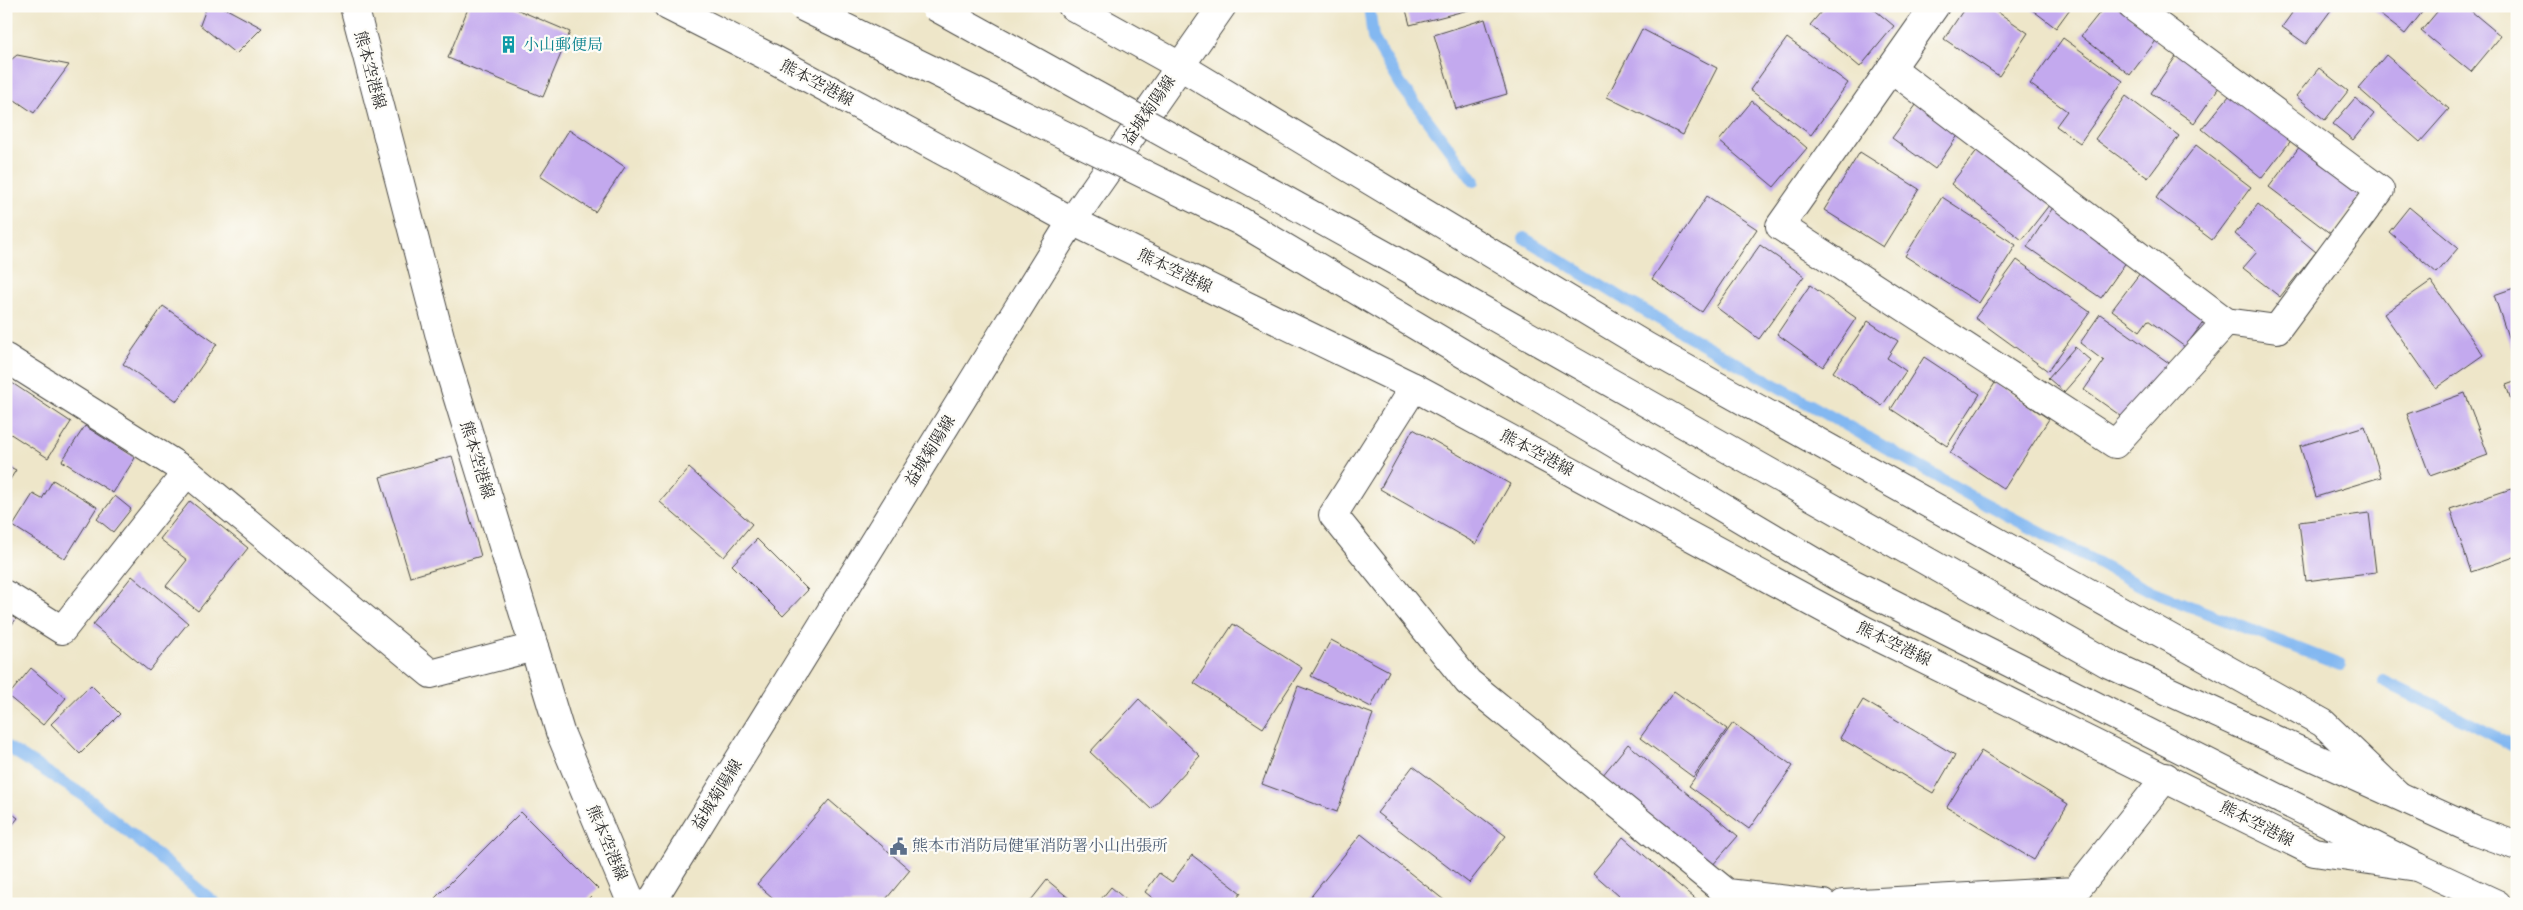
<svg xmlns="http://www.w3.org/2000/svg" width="2523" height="910" font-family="'IM FELL Double Pica','Noto Serif JP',serif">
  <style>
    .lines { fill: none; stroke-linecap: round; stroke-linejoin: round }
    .stream { stroke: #83b8f1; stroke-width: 12 }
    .building { fill: #c3a9ee }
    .minor-casing { stroke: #484743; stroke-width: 30 }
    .secondary-casing { stroke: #484743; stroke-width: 30 }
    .minor { stroke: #fff; stroke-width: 28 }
    .secondary { stroke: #fff; stroke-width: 28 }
    .secondary-bridge-casing { stroke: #484743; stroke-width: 30; stroke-linecap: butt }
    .secondary-bridge { stroke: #fff; stroke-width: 28 }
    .labels { text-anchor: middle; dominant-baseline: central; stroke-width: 4.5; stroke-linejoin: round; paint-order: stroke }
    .culture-label { font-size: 16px; fill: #0d838f; stroke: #fdfcf7; text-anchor: start }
    .street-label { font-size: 16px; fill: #2b2b2b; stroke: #fdfcf7 }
    .service-label { font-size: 16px; fill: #4e5e75; stroke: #fdfcf7; text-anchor: start }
  </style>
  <rect width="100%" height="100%" fill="#fdfcf7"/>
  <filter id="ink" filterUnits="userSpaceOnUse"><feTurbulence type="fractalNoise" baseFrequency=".02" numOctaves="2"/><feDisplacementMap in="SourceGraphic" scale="10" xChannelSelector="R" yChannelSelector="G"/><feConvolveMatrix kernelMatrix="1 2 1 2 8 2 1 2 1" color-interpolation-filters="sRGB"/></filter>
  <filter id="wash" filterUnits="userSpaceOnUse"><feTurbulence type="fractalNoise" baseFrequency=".0096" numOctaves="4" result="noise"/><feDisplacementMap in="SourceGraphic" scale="20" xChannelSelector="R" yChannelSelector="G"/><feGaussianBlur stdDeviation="1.12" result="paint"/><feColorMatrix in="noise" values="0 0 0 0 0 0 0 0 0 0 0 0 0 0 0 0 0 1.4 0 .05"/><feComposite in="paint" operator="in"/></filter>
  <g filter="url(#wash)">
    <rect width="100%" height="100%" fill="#eee6c9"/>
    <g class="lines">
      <g class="stream">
        <polyline points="1369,6 1373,38 1401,85 1474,181"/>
        <polyline points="1524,238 1629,302 1971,496 2151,591 2340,665"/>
        <polyline points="2383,681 2456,716 2517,748"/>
        <polyline points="6,746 86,797 216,904"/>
      </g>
    </g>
    <g id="blocks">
      <g class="building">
        <polygon points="207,6 221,6 262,28 236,54 200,25"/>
        <polygon points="469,6 509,6 570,32 543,97 448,58"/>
        <polygon points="1405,6 1475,6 1476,8 1410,25"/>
        <polygon points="1826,6 1870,6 1894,26 1860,67 1810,25"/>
        <polygon points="1966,6 1989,6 2028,33 1999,76 1944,39"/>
        <polygon points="2027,6 2072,6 2056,28"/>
        <polygon points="2105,6 2118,6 2158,38 2130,75 2081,36"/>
        <polygon points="2283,6 2334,6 2306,44 2282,27 2292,13"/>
        <polygon points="2369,6 2427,6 2405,34"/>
        <polygon points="2442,6 2465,6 2501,36 2471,72 2421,31"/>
        <polygon points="1485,19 1507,94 1456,109 1434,35"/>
        <polygon points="1642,29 1717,68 1683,135 1607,97"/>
        <polygon points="1787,38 1848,83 1811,135 1750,90"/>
        <polygon points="2063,38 2123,81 2080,143 2056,126 2067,111 2030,84"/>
        <polygon points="2181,49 2224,80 2194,123 2151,93"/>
        <polygon points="17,55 69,65 34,113 6,94 6,64"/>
        <polygon points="2386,55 2449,109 2420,142 2358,88"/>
        <polygon points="2319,68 2348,91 2325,120 2296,96"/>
        <polygon points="2234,90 2293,138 2262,178 2202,129"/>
        <polygon points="2126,96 2179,136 2148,178 2095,139"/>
        <polygon points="2355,98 2374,114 2353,140 2333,124"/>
        <polygon points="1752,101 1807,148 1774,187 1719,141"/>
        <polygon points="1919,101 1961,131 1935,169 1892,138"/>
        <polygon points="569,130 625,167 595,212 540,176"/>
        <polygon points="2303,142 2365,189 2331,234 2269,187"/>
        <polygon points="1982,144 2053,200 2022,240 1951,184"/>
        <polygon points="2196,145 2251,187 2212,240 2156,198"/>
        <polygon points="1860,152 1919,189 1883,247 1824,210"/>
        <polygon points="1707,196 1757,229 1702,312 1652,279"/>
        <polygon points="1942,197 2016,245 1979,303 1905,256"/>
        <polygon points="2056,203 2131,255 2101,298 2027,247"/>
        <polygon points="2258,204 2316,252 2280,297 2243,268 2257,252 2235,234"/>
        <polygon points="2409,207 2458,248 2437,273 2389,232"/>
        <polygon points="1760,245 1804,276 1759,339 1716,307"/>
        <polygon points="2017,260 2090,312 2048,371 1975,318"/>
        <polygon points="2143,269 2207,317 2185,347 2148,320 2140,331 2112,310"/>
        <polygon points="2431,281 2483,355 2436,388 2384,314"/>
        <polygon points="1810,285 1856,318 1823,367 1777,334"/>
        <polygon points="2517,287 2517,361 2516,361 2494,295"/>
        <polygon points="163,306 217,344 177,401 123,364"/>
        <polygon points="2100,314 2169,363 2128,421 2084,390 2104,361 2080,343"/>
        <polygon points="1868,321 1898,341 1887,358 1906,371 1882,406 1833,372"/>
        <polygon points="2075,347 2091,361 2064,392 2048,378"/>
        <polygon points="1924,357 1980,394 1947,446 1891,409"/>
        <polygon points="6,379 71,422 48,458 6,431"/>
        <polygon points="2517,381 2517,414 2516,415 2506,385"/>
        <polygon points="1995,383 2049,419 2004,489 1950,453"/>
        <polygon points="2465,393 2488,455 2430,476 2407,414"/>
        <polygon points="85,426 135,458 113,493 62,461"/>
        <polygon points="2365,426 2381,477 2316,497 2300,446"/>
        <polygon points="1413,429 1510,484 1476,544 1380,489"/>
        <polygon points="452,456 481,556 410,577 380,477"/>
        <polygon points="6,465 16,470 6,486"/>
        <polygon points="689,468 752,524 724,557 660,502"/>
        <polygon points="53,480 97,507 65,559 13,526 33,494 42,499"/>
        <polygon points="2511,489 2517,506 2517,556 2471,572 2450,509"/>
        <polygon points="115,496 131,509 113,532 97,519"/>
        <polygon points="190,501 248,548 198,611 166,586 187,560 160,539"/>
        <polygon points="2369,513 2376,572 2306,581 2299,522"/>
        <polygon points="757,539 808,590 783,616 732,565"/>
        <polygon points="132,576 188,623 149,671 93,625"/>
        <polygon points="6,612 16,619 6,633"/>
        <polygon points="1233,624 1302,668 1263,728 1194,683"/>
        <polygon points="1331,640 1389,671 1371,707 1311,676"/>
        <polygon points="31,668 66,698 43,725 8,696"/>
        <polygon points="91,685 120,714 80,754 51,724"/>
        <polygon points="1298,686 1373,714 1337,812 1262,784"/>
        <polygon points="1674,691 1727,729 1693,777 1640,738"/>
        <polygon points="1139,699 1200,756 1151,809 1090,752"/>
        <polygon points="1863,700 1955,755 1933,793 1840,738"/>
        <polygon points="1733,723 1793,766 1749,829 1689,786"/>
        <polygon points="1628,744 1738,836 1711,867 1602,776"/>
        <polygon points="1981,751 2068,804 2034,860 1947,807"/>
        <polygon points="1413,766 1506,836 1469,883 1377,813"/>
        <polygon points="829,800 910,870 882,904 780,904 757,884"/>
        <polygon points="6,809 18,818 6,833"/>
        <polygon points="521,812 598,889 583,904 441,904 435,898"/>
        <polygon points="1361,834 1449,904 1305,904"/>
        <polygon points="1623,837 1701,904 1628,904 1593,873"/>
        <polygon points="1192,855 1241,893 1233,904 1160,904 1145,892 1159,873 1172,882"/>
        <polygon points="1047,880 1076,904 1028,904"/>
        <polygon points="1111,887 1131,904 1097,904"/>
      </g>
    </g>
  </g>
  <g filter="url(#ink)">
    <use href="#blocks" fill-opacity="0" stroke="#484743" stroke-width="1"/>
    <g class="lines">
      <defs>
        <g id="minor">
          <polyline points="1935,6 1780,226 2115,444 2226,322 2277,329 2380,190 2132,6"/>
          <polyline points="1891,68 2226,322"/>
          <polyline points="6,358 187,472 431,674 534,647"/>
          <polyline points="1414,387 1333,515 1468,682 1727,893 1823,904"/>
          <polyline points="6,595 62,630 187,472"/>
          <polyline points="1843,904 2075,891 2166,777"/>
        </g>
        <g id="secondary">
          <polyline points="354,6 445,356 560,732 632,904"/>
          <polyline points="668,6 775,60 1072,221 1414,387 1862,629 2314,852 2417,867"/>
          <polyline points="1072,6 1180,66 1647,347 2323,723 2398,795"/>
          <polyline points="2300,751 2476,831 2517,846"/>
          <polyline points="2282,800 2417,867 2497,904"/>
          <polyline points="650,904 1072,221 1222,6"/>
        </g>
      </defs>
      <use href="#minor" class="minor-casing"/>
      <use href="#secondary" class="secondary-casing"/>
      <use href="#minor" class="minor"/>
      <use href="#secondary" class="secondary"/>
      <defs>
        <g id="secondary-bridge">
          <polyline points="801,6 1240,221 1836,575 2282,800"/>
          <polyline points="934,6 1408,268 2107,663 2300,751"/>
        </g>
      </defs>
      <use href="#secondary-bridge" class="secondary-bridge-casing"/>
      <use href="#secondary-bridge" class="secondary-bridge"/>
    </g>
  </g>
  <defs>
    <symbol id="building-bare" viewBox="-9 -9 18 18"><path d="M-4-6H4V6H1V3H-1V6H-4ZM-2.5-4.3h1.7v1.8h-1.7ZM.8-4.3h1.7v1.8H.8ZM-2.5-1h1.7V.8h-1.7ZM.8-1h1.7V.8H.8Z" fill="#0f9aa8" stroke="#fdfcf7" stroke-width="2.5" paint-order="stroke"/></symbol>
    <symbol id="civic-bare" viewBox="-9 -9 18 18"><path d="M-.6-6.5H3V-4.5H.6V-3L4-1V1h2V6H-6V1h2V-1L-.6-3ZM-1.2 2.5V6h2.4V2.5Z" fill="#5c6f8a" stroke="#fdfcf7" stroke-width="2.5" paint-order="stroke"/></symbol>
  </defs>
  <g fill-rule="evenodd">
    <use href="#building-bare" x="496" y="32" width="25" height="25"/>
    <use href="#civic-bare" x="886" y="834" width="25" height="25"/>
  </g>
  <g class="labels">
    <g class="culture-label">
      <text x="523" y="45">小山郵便局</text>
    </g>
    <g class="street-label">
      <text transform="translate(370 70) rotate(75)">熊本空港線</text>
      <text transform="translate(817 83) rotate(28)">熊本空港線</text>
      <text transform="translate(1149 110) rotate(-55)">益城菊陽線</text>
      <text transform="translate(1175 271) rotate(26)">熊本空港線</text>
      <text transform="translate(930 451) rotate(-58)">益城菊陽線</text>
      <text transform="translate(1537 453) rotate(28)">熊本空港線</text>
      <text transform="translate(477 460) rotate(73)">熊本空港線</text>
      <text transform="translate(1894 644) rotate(26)">熊本空港線</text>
      <text transform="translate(717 795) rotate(-58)">益城菊陽線</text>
      <text transform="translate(2257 824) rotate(27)">熊本空港線</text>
      <text transform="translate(607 843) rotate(67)">熊本空港線</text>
    </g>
    <g class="service-label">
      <text x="912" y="846">熊本市消防局健軍消防署小山出張所</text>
    </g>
  </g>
  <rect width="2523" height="910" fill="none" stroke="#fdfcf7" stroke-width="25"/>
</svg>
